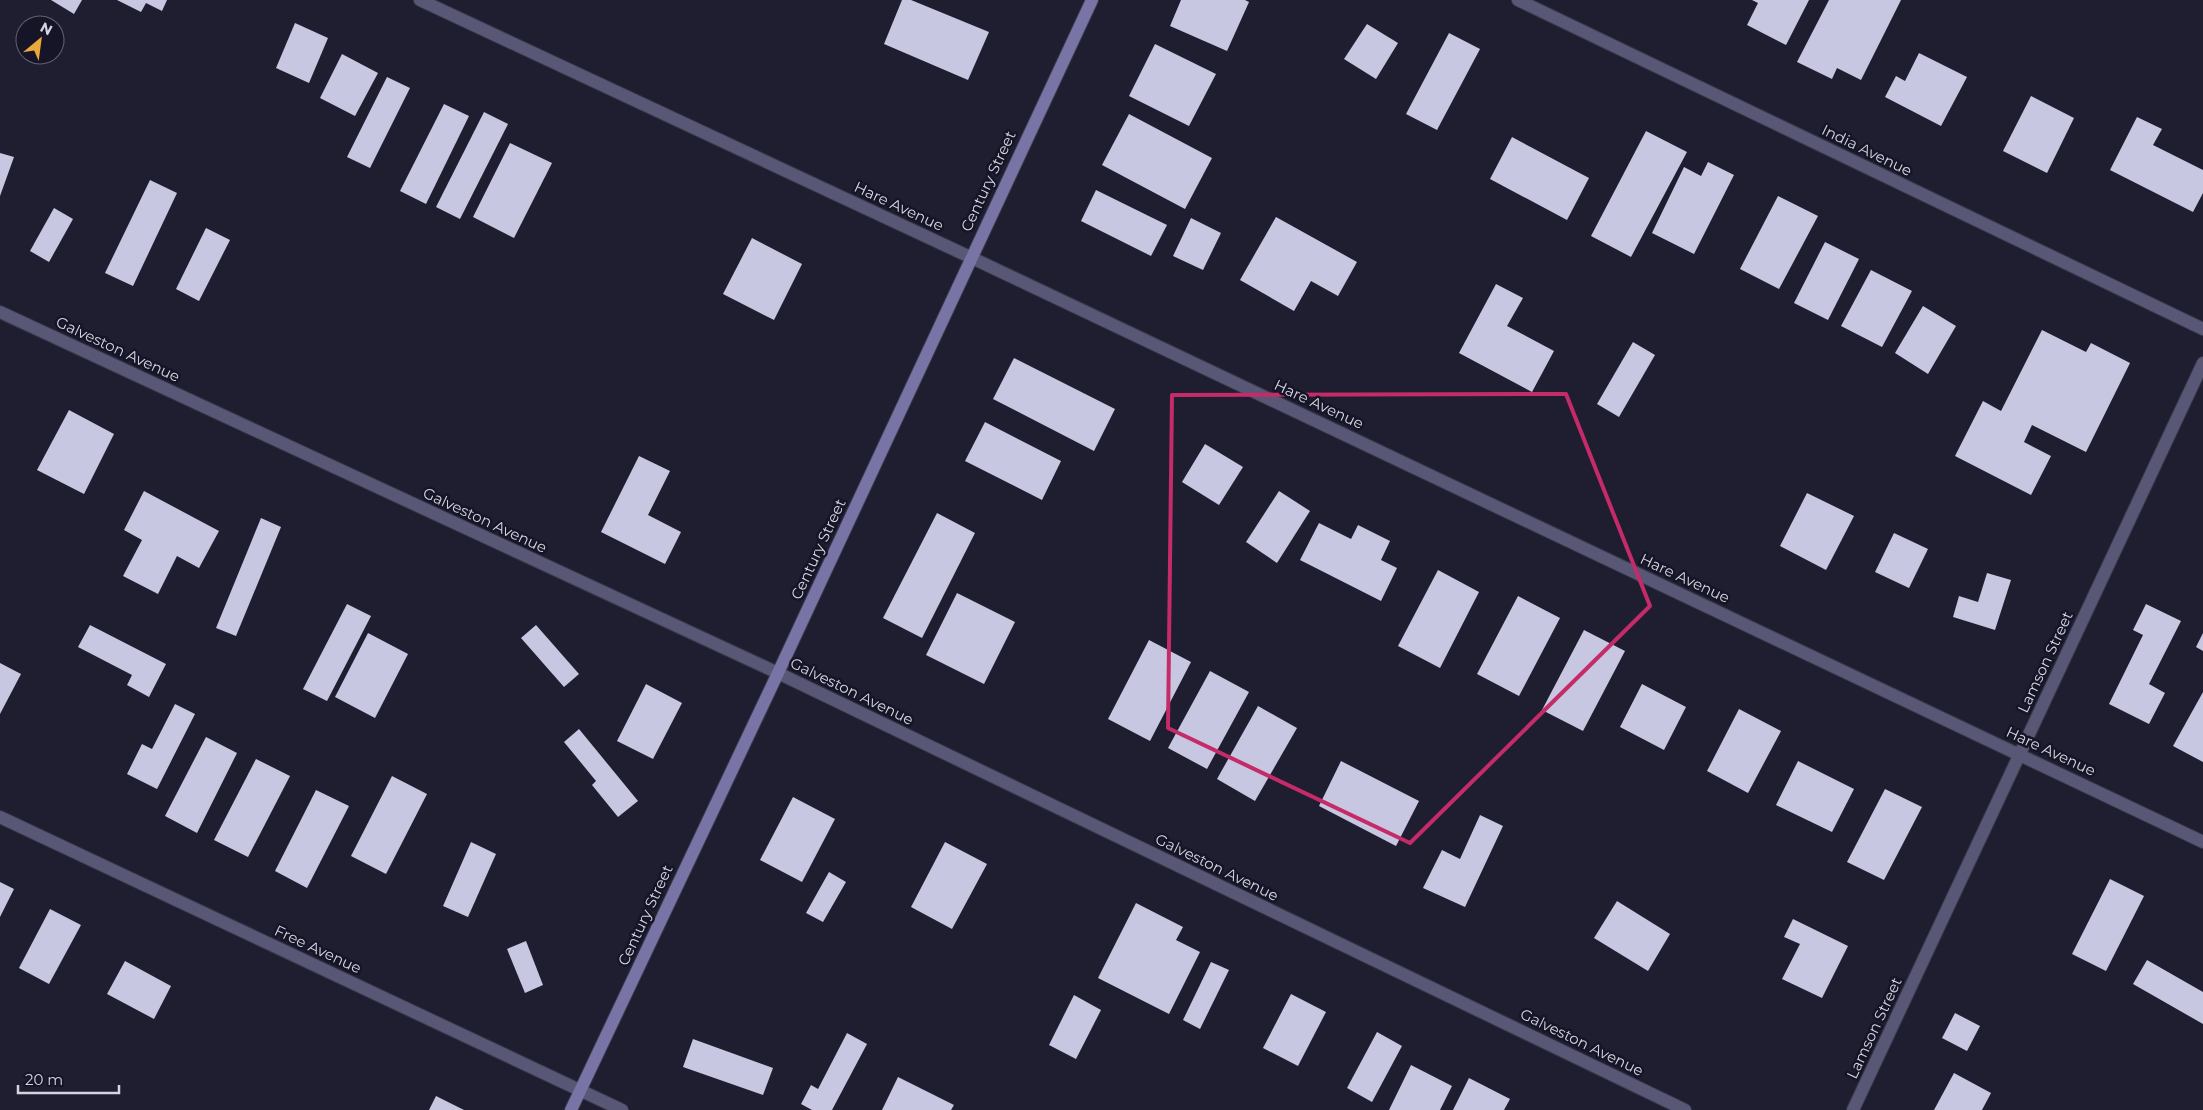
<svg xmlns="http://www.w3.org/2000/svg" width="2203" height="1110" font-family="Montserrat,sans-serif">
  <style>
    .building { fill: #c7c7e1 }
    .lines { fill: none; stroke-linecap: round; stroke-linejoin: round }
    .street-casing { stroke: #38384a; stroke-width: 14 }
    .secondary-casing { stroke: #38384a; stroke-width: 14 }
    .street { stroke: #585776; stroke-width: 12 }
    .secondary { stroke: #7875a6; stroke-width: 12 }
    .marked { fill: none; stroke: #c42b68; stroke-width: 4; stroke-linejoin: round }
    .labels { text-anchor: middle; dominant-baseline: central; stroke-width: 5; stroke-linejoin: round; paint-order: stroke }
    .street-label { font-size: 15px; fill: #d5d5e2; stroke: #161527 }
  </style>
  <rect width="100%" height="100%" fill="#1f1e31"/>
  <g class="building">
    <polygon points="51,0 82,0 74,14"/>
    <polygon points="117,0 167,0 162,11 146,3 141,12"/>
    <polygon points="902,0 911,0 989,32 968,80 884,44"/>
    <polygon points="1181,0 1245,0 1249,2 1227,51 1170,26"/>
    <polygon points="1752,0 1809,0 1786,45 1747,25 1758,3"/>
    <polygon points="1829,0 1901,0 1861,80 1837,68 1832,79 1797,62"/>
    <polygon points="295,23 328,38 309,83 276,68"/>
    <polygon points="1367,24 1398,43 1376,79 1344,59"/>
    <polygon points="1449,33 1480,49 1437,130 1406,114"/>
    <polygon points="1155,44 1216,74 1189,126 1129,96"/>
    <polygon points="1919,53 1967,77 1941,126 1885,97 1896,76 1905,81"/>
    <polygon points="342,54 378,73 355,116 320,98"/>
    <polygon points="387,77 410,88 370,168 347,157"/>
    <polygon points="2031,96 2074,118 2047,173 2003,151"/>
    <polygon points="444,104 469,116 426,204 400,191"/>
    <polygon points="484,112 508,124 460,219 436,207"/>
    <polygon points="1129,114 1212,158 1185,209 1102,165"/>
    <polygon points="2137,117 2162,129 2153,145 2203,170 2203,193 2193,212 2110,170"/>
    <polygon points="1646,131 1687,152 1631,257 1591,236"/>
    <polygon points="1512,137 1589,178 1567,220 1490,179"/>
    <polygon points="510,143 552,163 514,238 473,217"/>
    <polygon points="0,153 14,157 0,196"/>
    <polygon points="1708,162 1734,175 1694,254 1652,233 1684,167 1701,176"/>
    <polygon points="150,180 177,193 133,286 105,273"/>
    <polygon points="1096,190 1167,225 1151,256 1081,221"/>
    <polygon points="1778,196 1818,216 1779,289 1740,269"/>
    <polygon points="54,208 73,219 49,262 30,251"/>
    <polygon points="1276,217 1357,262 1338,296 1311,281 1294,311 1240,280"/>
    <polygon points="1191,218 1221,233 1203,270 1173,256"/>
    <polygon points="206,228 230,240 199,301 176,289"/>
    <polygon points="752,238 802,264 774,320 723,294"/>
    <polygon points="1825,242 1859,259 1828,320 1794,303"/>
    <polygon points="1871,270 1912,291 1882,347 1841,326"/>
    <polygon points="1496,284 1523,298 1507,326 1554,351 1532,392 1459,353"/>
    <polygon points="1923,306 1956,326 1928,374 1895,353"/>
    <polygon points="2042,330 2086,352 2091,343 2130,363 2086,452 2032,425 2024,442 2051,456 2031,495 1955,456 1983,401 2001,411"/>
    <polygon points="1633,342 1655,355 1619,417 1597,404"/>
    <polygon points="1014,358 1115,409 1094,451 993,399"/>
    <polygon points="69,410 114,434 84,494 37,470"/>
    <polygon points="985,422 1061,461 1042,500 965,461"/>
    <polygon points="1205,444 1243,467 1219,505 1182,482"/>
    <polygon points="639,456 670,471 648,515 681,532 665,564 601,532"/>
    <polygon points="144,491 219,531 199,568 177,556 158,594 123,576 142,540 124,530"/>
    <polygon points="1279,491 1310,511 1277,563 1246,542"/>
    <polygon points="1807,493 1854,516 1826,570 1780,546"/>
    <polygon points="937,513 975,533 922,638 883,618"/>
    <polygon points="261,518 281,527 236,636 216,628"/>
    <polygon points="1319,523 1351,539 1358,525 1390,541 1381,560 1397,568 1381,601 1300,560"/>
    <polygon points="1894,533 1928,549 1909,588 1875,572"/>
    <polygon points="1438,570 1479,592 1440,668 1398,646"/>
    <polygon points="1987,573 2011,580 1995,630 1953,617 1959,596 1978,602"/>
    <polygon points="957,593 1015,622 984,684 926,655"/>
    <polygon points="1518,596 1560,618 1519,696 1477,674"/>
    <polygon points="347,604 371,616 327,701 303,689"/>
    <polygon points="2146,604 2181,621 2149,684 2165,693 2149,724 2109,704 2143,635 2133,630"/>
    <polygon points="90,625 166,664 149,697 127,685 132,675 78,647"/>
    <polygon points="536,625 579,674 564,687 521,638"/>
    <polygon points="1584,630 1625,651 1583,731 1542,710"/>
    <polygon points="368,633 408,654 375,718 335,697"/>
    <polygon points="2203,633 2203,651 2196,647"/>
    <polygon points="1149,640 1191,662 1150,741 1108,719"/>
    <polygon points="0,663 21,674 0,714"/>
    <polygon points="1210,671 1249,692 1207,769 1168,748"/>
    <polygon points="646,684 682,703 653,759 617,741"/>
    <polygon points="1642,684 1686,707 1664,750 1620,727"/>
    <polygon points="2203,692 2203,762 2173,746"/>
    <polygon points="175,704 195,714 157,789 127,774 142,744 152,749"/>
    <polygon points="1258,706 1297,728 1255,801 1217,779"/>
    <polygon points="1739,709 1781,731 1748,793 1707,771"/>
    <polygon points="579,729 638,801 618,817 592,785 596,781 564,742"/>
    <polygon points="206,737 237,753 197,833 165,816"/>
    <polygon points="256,759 290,776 248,857 214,840"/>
    <polygon points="1341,761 1419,801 1396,846 1319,806"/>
    <polygon points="1798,761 1854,789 1832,832 1776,805"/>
    <polygon points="392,776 427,794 386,874 351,856"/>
    <polygon points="1885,789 1922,807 1884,880 1847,862"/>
    <polygon points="316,790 349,806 307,888 275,871"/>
    <polygon points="793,797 835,819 802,882 760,860"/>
    <polygon points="1480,815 1503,826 1465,907 1423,888 1442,850 1460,859"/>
    <polygon points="471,842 496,854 468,917 443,906"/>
    <polygon points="945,842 987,864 952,929 911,907"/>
    <polygon points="829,872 846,882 823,922 806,913"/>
    <polygon points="2110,879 2144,896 2106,971 2072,954"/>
    <polygon points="0,882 14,889 0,917"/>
    <polygon points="1617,901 1670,934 1648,971 1594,938"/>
    <polygon points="1136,903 1183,927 1176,940 1200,952 1169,1014 1098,978"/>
    <polygon points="50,909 81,925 49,984 19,968"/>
    <polygon points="1793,919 1848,946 1822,998 1782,979 1800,944 1784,937"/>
    <polygon points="526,941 543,985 525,993 507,949"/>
    <polygon points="2147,960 2203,992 2203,1024 2133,984"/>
    <polygon points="125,961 171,986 154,1019 107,994"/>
    <polygon points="1211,962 1229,970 1200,1029 1183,1020"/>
    <polygon points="1291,994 1326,1012 1298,1066 1263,1048"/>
    <polygon points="1074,995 1101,1010 1076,1059 1049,1045"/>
    <polygon points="1955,1013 1980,1026 1967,1051 1942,1038"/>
    <polygon points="1377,1032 1402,1046 1372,1102 1347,1088"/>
    <polygon points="847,1033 867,1044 832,1110 812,1110 801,1104 811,1085 818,1089"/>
    <polygon points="693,1039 773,1068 763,1095 683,1067"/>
    <polygon points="1411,1065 1452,1086 1440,1110 1389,1110"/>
    <polygon points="1954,1073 1991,1093 1982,1110 1934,1110"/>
    <polygon points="898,1077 954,1105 951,1110 882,1110"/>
    <polygon points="1469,1078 1510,1099 1504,1110 1453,1110"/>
    <polygon points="436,1096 464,1110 429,1110"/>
  </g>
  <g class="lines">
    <defs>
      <g id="street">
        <polyline points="420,0 970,257 2203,842"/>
        <polyline points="1518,0 2203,329"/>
        <polyline points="0,312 778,673 1685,1110"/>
        <polyline points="0,817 622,1110"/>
        <polyline points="1853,1110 2203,363"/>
      </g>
      <polyline id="secondary" points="571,1110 778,673 1092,0"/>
    </defs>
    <use href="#street" class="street-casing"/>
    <use href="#secondary" class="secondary-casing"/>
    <use href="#street" class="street"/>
    <use href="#secondary" class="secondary"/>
  </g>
  <path class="marked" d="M1566,394L1650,606L1410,843L1168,728L1172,395Z"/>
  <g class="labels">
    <g class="street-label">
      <text transform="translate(1867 150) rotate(26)">India Avenue</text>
      <text transform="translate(988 181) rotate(-65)">Century Street</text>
      <text transform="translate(899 206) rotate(25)">Hare Avenue</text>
      <text transform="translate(118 349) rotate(25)">Galveston Avenue</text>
      <text transform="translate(1319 404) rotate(25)">Hare Avenue</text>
      <text transform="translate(485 520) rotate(25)">Galveston Avenue</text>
      <text transform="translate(818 549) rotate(-65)">Century Street</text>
      <text transform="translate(1685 578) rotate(25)">Hare Avenue</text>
      <text transform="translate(2045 662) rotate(-65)">Lamson Street</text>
      <text transform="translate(852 691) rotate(26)">Galveston Avenue</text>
      <text transform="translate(2051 751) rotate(25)">Hare Avenue</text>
      <text transform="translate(1217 867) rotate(26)">Galveston Avenue</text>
      <text transform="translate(645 915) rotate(-65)">Century Street</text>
      <text transform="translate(318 949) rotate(25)">Free Avenue</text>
      <text transform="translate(1874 1028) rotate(-65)">Lamson Street</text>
      <text transform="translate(1582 1042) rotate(26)">Galveston Avenue</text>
    </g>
  </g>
  <g transform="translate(40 40) rotate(29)"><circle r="24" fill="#161527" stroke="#626272"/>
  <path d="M0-4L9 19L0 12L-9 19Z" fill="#eba939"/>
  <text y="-8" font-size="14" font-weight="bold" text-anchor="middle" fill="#d5d5e2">N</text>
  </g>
  <path d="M18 1085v8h101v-8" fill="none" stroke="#d5d5e2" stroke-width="2.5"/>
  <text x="25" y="1085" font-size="15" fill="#d5d5e2" stroke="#161527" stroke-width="4" paint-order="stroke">20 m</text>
</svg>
